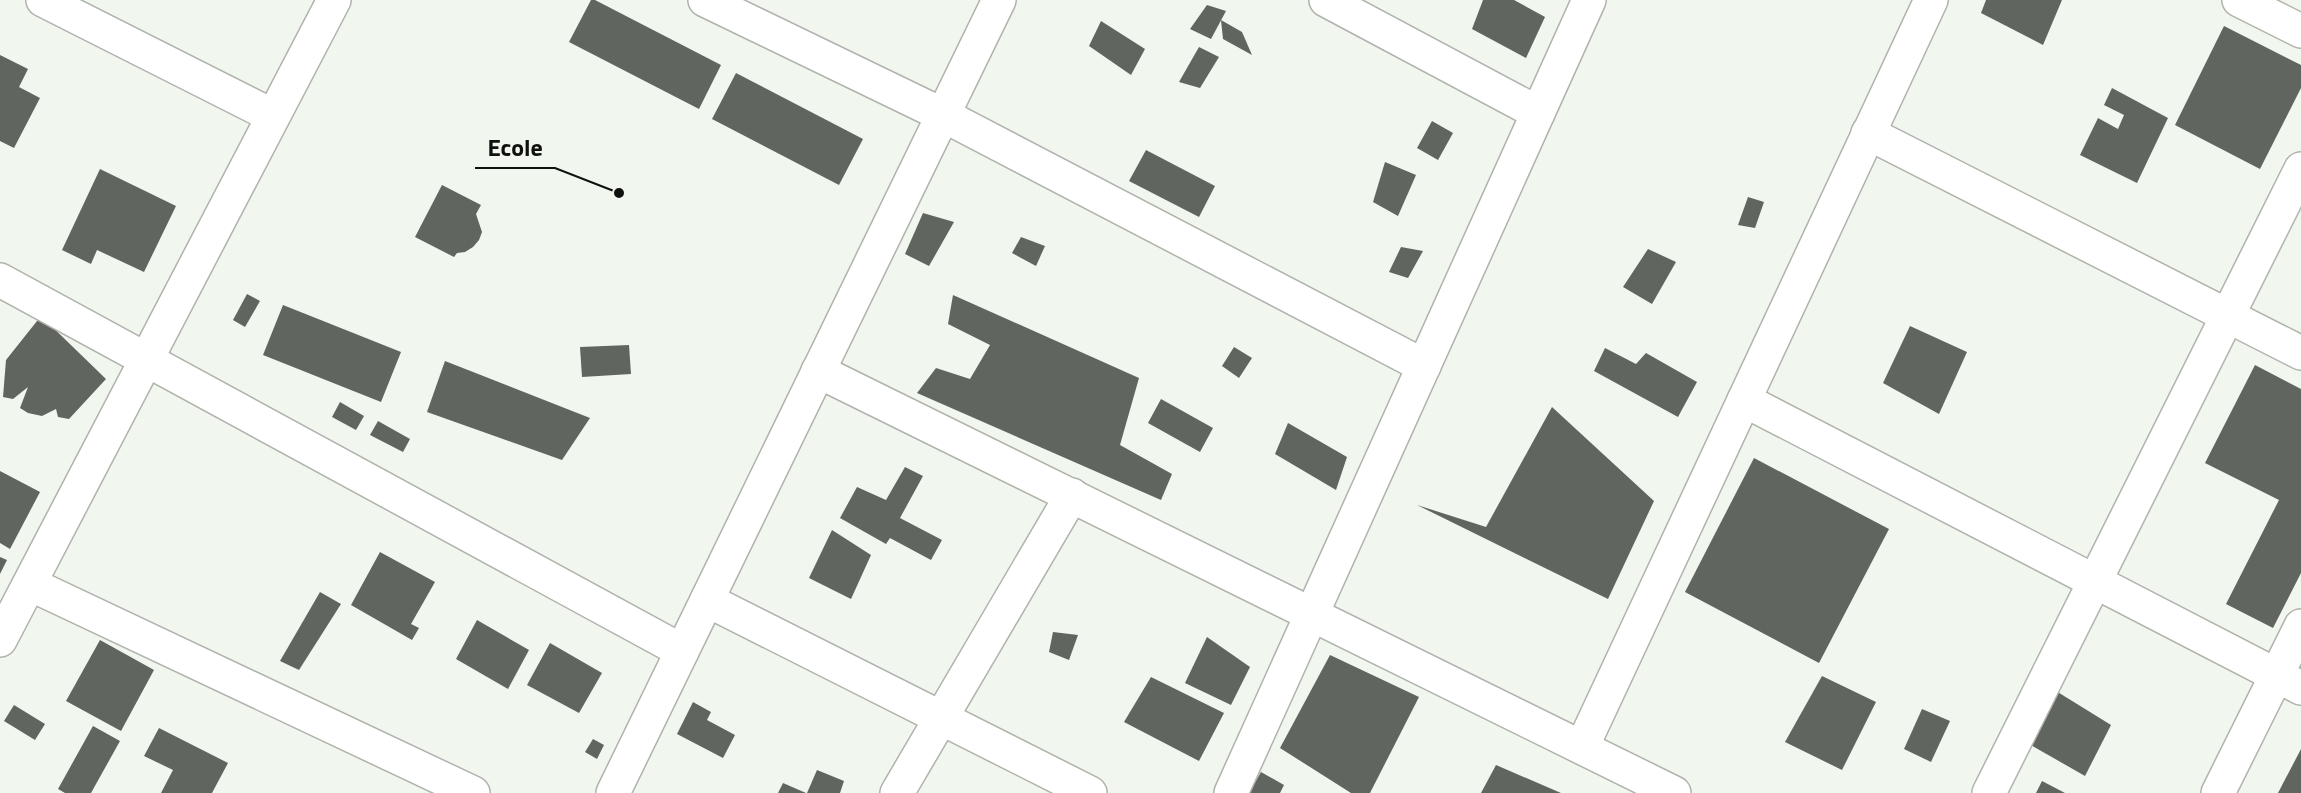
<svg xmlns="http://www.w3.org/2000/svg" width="2301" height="793" font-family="'Titillium Web',sans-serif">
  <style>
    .building { fill: #61655f }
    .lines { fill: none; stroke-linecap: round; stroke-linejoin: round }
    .minor-casing { stroke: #afb3ac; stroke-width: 36 }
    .minor { stroke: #fff; stroke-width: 33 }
    .leader { fill: none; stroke: #0f110e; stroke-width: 2 }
    .callout-dot { fill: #0f110e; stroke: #f1f6ee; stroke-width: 2 }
    .callout-label { font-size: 24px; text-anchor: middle; font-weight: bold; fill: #0f110e; stroke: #f1f6ee; stroke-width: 6; stroke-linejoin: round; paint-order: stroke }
  </style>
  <rect width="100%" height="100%" fill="#f1f6ee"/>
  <g class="building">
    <polygon points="591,0 595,0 721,65 699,109 569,42"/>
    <polygon points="1483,0 1514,0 1545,17 1526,58 1472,29"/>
    <polygon points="1986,0 2062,0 2043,45 1981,13"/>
    <polygon points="1207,5 1226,11 1211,39 1190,29"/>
    <polygon points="1221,20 1242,32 1252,55 1223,39"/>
    <polygon points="1101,21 1145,49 1131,75 1089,46"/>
    <polygon points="2224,26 2301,65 2301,88 2260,169 2175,125"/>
    <polygon points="1199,47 1219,57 1200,88 1179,82"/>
    <polygon points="0,55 28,69 19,87 40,98 14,148 0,141"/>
    <polygon points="736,73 863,139 839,185 712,119"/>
    <polygon points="2112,88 2168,118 2137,183 2080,155 2098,118 2118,129 2124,115 2104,105"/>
    <polygon points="1432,121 1453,133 1438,160 1417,148"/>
    <polygon points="1146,150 1215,186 1199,217 1129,181"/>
    <polygon points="1385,162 1416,175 1398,216 1373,202"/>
    <polygon points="100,169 176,206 144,272 97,250 91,264 62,250"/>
    <polygon points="442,185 481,205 476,214 482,232 479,240 473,247 465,252 457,253 454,257 415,237"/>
    <polygon points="1748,197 1764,202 1755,228 1738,225"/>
    <polygon points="923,213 954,222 929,266 905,254"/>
    <polygon points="1021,237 1045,246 1036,266 1012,253"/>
    <polygon points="1401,247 1423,251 1408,278 1389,272"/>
    <polygon points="1648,249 1676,262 1652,304 1623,287"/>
    <polygon points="247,294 260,301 245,327 233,320"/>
    <polygon points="953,295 1139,378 1120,445 1172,474 1161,500 917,393 936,368 970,379 990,345 948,324"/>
    <polygon points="283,305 401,352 381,402 263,355"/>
    <polygon points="41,316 106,379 69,419 58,417 56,409 42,416 28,413 20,408 28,387 13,399 3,397 6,360"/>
    <polygon points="1910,326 1967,352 1939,414 1883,383"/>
    <polygon points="629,345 631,374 582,377 580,347"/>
    <polygon points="1234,347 1252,358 1239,378 1222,366"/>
    <polygon points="1605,348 1636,364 1646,353 1697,382 1678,417 1594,371"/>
    <polygon points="445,361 590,418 562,460 427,412"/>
    <polygon points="2255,365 2301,389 2301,573 2273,628 2226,604 2279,500 2205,463"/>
    <polygon points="1161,399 1213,428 1200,452 1148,423"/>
    <polygon points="340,402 364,416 356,430 332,417"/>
    <polygon points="1552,407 1654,501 1608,599 1417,505 1486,527"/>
    <polygon points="378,421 410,439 403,452 370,435"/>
    <polygon points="1288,423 1347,457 1336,490 1275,454"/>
    <polygon points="1754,458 1889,529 1819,663 1685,592"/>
    <polygon points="905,467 923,476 900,518 942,540 931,560 890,538 886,544 840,518 857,487 886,500"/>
    <polygon points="0,471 40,492 10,549 0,543"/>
    <polygon points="832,530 871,555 851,599 809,578"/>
    <polygon points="380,552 435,582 411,624 419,628 412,640 351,605"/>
    <polygon points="0,557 7,560 0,574"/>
    <polygon points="320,592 341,604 299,670 280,661"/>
    <polygon points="477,620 529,650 508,689 456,659"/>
    <polygon points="1053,632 1078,635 1069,660 1049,652"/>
    <polygon points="1207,637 1250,667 1231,705 1185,683"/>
    <polygon points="100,640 154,670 121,731 66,701"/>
    <polygon points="550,643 602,673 579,713 527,685"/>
    <polygon points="1330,655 1419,697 1370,793 1351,793 1280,748"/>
    <polygon points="1822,676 1876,702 1842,770 1785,742"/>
    <polygon points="1151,677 1224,713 1199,761 1124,722"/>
    <polygon points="2056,691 2111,725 2085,776 2029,744"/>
    <polygon points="693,702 711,712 707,720 735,735 723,758 677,734"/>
    <polygon points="14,705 45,724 35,740 4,721"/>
    <polygon points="1922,709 1950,721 1931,762 1904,749"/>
    <polygon points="93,726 120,741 91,793 65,793 58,789"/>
    <polygon points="159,728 228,763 212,793 161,793 173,770 144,756"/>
    <polygon points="593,739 604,745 597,759 585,752"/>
    <polygon points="2301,749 2301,793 2278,793"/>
    <polygon points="1496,765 1561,793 1481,793"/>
    <polygon points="817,770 844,781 840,793 807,793"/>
    <polygon points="1261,772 1284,785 1280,793 1249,793"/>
    <polygon points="2042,781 2065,793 2036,793"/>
    <polygon points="783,783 806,793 778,793"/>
  </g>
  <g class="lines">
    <defs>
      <g id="minor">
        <polyline points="43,0 273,116"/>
        <polyline points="705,0 943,115 1424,366"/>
        <polyline points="1326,0 1538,113"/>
        <polyline points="2239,0 2301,31"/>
        <polyline points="1868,133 2301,353"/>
        <polyline points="0,280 682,651"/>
        <polyline points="818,371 1674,793"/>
        <polyline points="1744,400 2301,688"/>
        <polyline points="30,584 473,793"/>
        <polyline points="707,600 1090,793"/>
        <polyline points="0,640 334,0"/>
        <polyline points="1582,747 1931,0"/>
        <polyline points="613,793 999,0"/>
        <polyline points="897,793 1072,495"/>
        <polyline points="1231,793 1589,0"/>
        <polyline points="1989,793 2301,169"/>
        <polyline points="2218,793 2301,626"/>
      </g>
    </defs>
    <use href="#minor" class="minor-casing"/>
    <use href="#minor" class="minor"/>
  </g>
  <path class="leader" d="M619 193L555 168H475"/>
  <circle class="callout-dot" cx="619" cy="193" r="6"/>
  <g class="callout-label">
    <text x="515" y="156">Ecole</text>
  </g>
</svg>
